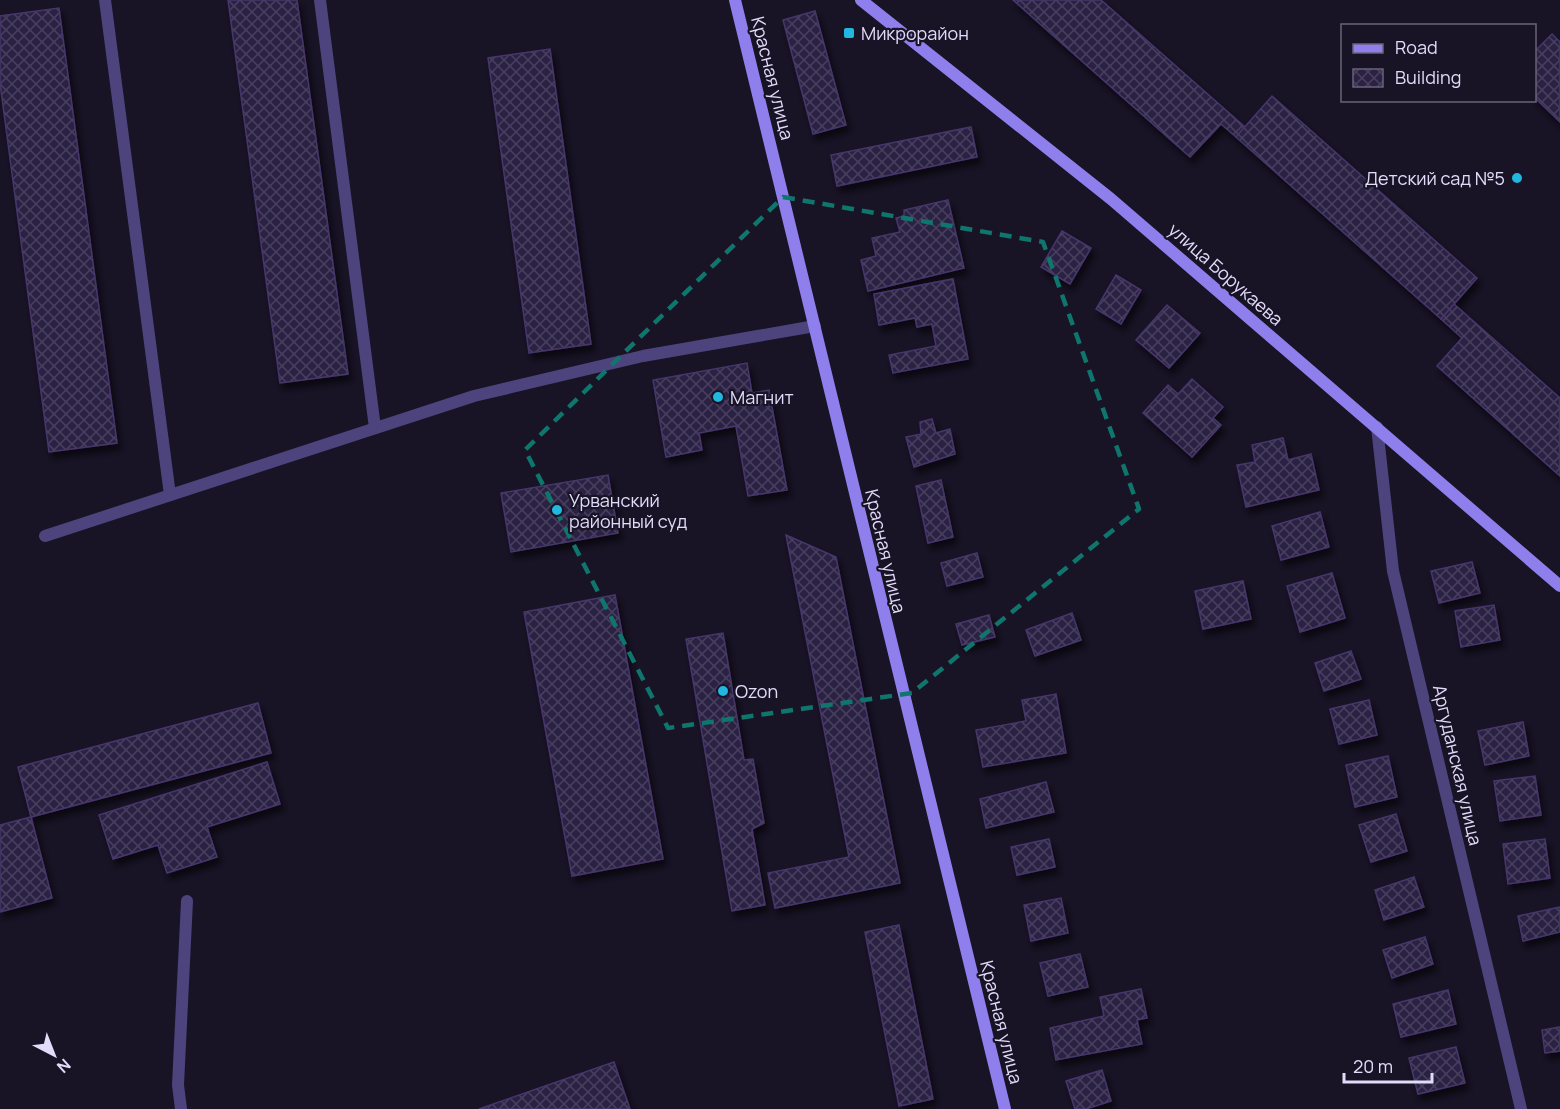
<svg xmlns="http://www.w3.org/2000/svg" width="1560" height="1109" font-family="Manrope,sans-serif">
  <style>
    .building { fill: url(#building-cross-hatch); stroke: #47366c; stroke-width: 1.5; filter: url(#shadow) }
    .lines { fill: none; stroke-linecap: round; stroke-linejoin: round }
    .lane { stroke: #4d447d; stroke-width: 12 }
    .street { stroke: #4d447d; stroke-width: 12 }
    .secondary { stroke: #8f7fed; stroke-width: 12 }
    .marked { fill: none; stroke: #0f766e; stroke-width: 4.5; stroke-dasharray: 12 8; stroke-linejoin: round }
    .poi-dot { fill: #21b7e0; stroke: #181325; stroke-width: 2 }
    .labels { text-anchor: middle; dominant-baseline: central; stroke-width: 4.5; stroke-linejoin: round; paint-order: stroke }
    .poi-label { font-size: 18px; fill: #e2dbfa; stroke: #181325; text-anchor: start }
    .street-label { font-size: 18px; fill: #e2dbfa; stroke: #181325 }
  </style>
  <defs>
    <pattern id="building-cross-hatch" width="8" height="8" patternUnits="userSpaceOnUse" patternTransform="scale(1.5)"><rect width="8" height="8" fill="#2c2143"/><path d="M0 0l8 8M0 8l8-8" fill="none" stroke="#4a415f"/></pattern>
    <filter id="shadow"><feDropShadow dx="3.5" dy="6" stdDeviation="3" flood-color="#0009"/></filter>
  </defs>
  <rect width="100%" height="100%" fill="#181325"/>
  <g class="building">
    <polygon points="228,0 297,0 348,374 280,383"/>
    <polygon points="1013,0 1101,0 1245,127 1236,137 1221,124 1190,157"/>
    <polygon points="59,8 117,443 49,452 0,83 0,16"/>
    <polygon points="815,11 846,125 813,134 783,20"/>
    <polygon points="1552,34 1560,42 1560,122 1534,97 1534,52"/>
    <polygon points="550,49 591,344 529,353 488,58"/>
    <polygon points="1272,96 1477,278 1441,319 1236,137"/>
    <polygon points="971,127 977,157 837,186 831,155"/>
    <polygon points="948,200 964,268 868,291 861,260 876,256 872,238 900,232 896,218 904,216 904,210"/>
    <polygon points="1062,231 1091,248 1070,284 1041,267"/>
    <polygon points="1116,275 1141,290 1121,324 1096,309"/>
    <polygon points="953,279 968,359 893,373 889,355 936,346 932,324 917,327 915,318 879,325 874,294"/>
    <polygon points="1454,304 1560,398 1560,476 1437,366 1462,338 1441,319"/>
    <polygon points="1167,305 1200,333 1169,368 1136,340"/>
    <polygon points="747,363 752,393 769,390 787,490 748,496 736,426 699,433 702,450 666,457 653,380"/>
    <polygon points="1192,379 1223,407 1213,418 1221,425 1192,457 1143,413 1168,385 1178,394"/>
    <polygon points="932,419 936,433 950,429 955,454 914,467 906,437 921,434 920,422"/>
    <polygon points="1283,438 1288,460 1311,454 1319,490 1246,507 1237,465 1255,462 1252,445"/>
    <polygon points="608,475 618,533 511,552 501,493"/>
    <polygon points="941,480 953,537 928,543 916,486"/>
    <polygon points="1320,512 1329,547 1281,560 1272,526"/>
    <polygon points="786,535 836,557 900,883 775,908 768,873 849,857"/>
    <polygon points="977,553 983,577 947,586 941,563"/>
    <polygon points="1472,562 1480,593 1439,603 1431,571"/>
    <polygon points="1332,573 1345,618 1300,632 1287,586"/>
    <polygon points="1243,581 1251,619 1203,629 1195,591"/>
    <polygon points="615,595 663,859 572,876 524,612"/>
    <polygon points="1494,605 1500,640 1461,647 1455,611"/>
    <polygon points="1072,613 1081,640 1035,656 1026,630"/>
    <polygon points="989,615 995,637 962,645 956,624"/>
    <polygon points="723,633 744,760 753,759 764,823 752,829 765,905 732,911 686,639"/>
    <polygon points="1351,651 1361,679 1324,691 1315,663"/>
    <polygon points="1056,694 1066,753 983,767 976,730 1026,721 1022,700"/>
    <polygon points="1369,700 1377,735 1339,744 1330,709"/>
    <polygon points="258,703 271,753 31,817 18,767"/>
    <polygon points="1523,722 1529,756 1485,765 1478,731"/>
    <polygon points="1388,756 1397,797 1355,807 1346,765"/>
    <polygon points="267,762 280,804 207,827 217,857 167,873 158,845 113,859 99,815"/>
    <polygon points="1535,776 1541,815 1500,821 1494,781"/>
    <polygon points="1046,782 1054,812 986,828 980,799"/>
    <polygon points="1396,814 1407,851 1371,862 1359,825"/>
    <polygon points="31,817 52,898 0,912 0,825"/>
    <polygon points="1049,839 1055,867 1017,875 1011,847"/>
    <polygon points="1545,839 1550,878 1508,884 1503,844"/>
    <polygon points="1414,877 1424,907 1384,920 1375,890"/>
    <polygon points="1061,898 1068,933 1031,941 1024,905"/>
    <polygon points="1560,907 1560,932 1523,941 1518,916"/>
    <polygon points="899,925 933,1099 899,1106 865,932"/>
    <polygon points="1425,937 1433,964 1392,978 1383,950"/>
    <polygon points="1080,954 1088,987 1048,996 1040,963"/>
    <polygon points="1141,989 1147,1018 1137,1020 1142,1044 1056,1060 1050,1028 1104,1016 1100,997"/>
    <polygon points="1448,990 1456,1024 1401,1037 1393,1004"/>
    <polygon points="1560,1027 1560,1051 1545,1053 1542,1030"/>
    <polygon points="1456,1047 1465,1083 1418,1094 1409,1058"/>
    <polygon points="614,1062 630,1109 479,1109"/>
    <polygon points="1102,1070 1111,1101 1086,1109 1075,1109 1066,1081"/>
  </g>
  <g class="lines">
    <g class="lane">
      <polyline points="105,0 170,495"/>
      <polyline points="320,0 375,428"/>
      <polyline points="45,536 474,396 643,356 815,326"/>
      <polyline points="181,1109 178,1085 187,901"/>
    </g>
    <polyline class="street" points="1377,427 1393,571 1521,1109"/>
    <g class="secondary">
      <path d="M735,0C825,370 913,740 1005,1109"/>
      <polyline points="861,0 1111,199 1560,586"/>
    </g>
  </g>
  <path class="marked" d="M783,197L1043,242L1139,509L912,693L668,728L525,450Z"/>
  <g class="poi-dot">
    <rect x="843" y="27" width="12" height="12" rx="3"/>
    <circle cx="1517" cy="178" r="6"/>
    <circle cx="718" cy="397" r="6"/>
    <circle cx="557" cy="510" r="6"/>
    <circle cx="723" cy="691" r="6"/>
  </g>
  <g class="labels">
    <g class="poi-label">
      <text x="861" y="33">Микрорайон</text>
      <text x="1505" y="178" text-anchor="end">Детский сад №5</text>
      <text x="730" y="397">Магнит</text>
      <text x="569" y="500">Урванский<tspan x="569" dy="21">районный суд</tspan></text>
      <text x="735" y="691">Ozon</text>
    </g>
    <g class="street-label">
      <text transform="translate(773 78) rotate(76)">Красная улица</text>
      <text transform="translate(1226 274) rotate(41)">улица Борукаева</text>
      <text transform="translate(886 551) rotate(77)">Красная улица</text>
      <text transform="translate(1458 765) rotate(77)">Аргуданская улица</text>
      <text transform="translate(1002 1022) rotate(76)">Красная улица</text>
    </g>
  </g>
  <rect x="1341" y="24" width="195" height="78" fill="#181325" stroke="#69637a" stroke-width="1.5"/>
  <rect x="1353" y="44" width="30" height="9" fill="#8f7fed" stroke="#69637a" stroke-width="1.5"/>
  <text x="1395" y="54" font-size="18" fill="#e2dbfa">Road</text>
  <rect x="1353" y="69" width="30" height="18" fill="url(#building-cross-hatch)" stroke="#69637a" stroke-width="1.5"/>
  <text x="1395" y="84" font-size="18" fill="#e2dbfa">Building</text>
  <g transform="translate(54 1055) rotate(138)" stroke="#181325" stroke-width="4.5" paint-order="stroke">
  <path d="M0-4.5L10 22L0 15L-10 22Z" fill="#e2dbfa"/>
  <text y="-9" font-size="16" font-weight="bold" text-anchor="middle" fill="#e2dbfa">N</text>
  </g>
  <path d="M1344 1073v9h88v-9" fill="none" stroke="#e2dbfa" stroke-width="3"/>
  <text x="1353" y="1073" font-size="18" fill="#e2dbfa" stroke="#181325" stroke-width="4.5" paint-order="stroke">20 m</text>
</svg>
